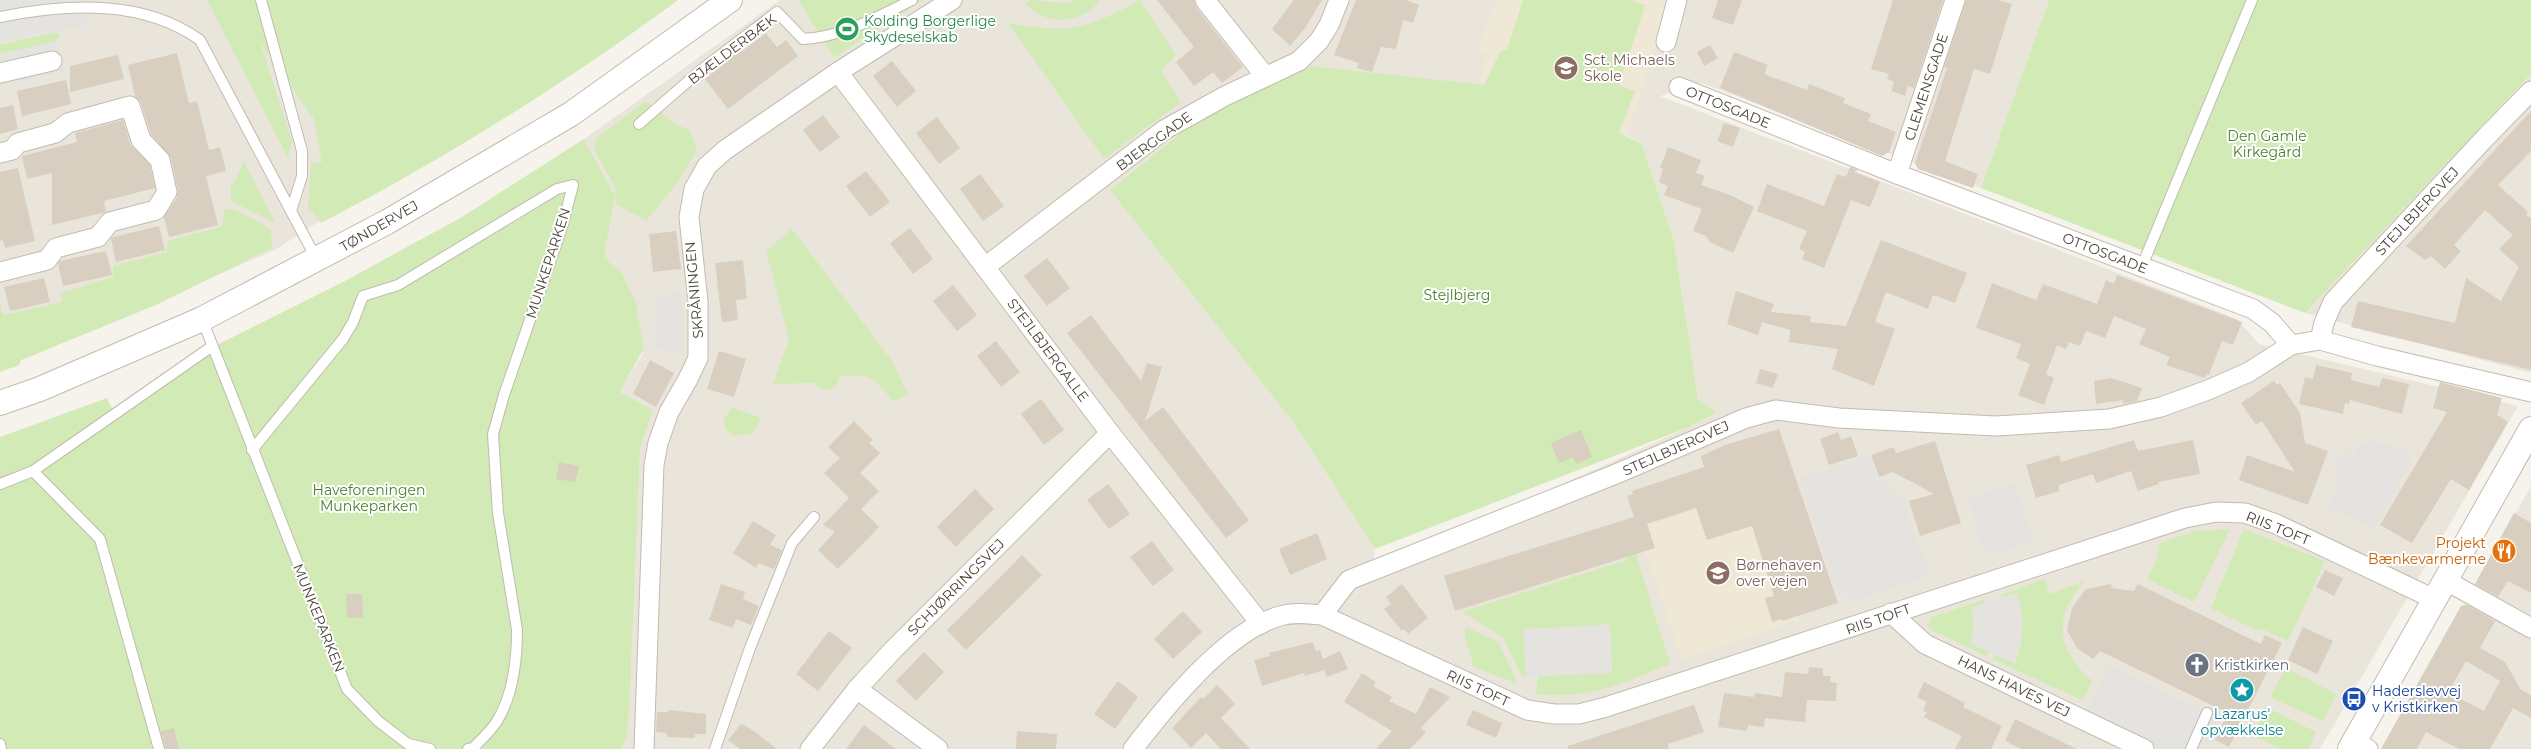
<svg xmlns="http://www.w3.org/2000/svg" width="2531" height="749" font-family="Montserrat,sans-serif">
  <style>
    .residential { fill: #eae5da; fill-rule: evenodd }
    .education { fill: #efe8d6 }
    .green { fill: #d2eab5 }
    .parking { fill: #e5e3e0 }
    .building { fill: #d8cfc1; fill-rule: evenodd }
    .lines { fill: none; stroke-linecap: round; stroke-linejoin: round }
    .service-casing { stroke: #c2bbae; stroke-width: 12 }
    .minor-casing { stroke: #c2bbae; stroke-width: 21 }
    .tertiary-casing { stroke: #c2bbae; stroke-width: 26 }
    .service { stroke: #fff; stroke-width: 10 }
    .minor { stroke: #fff; stroke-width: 19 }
    .tertiary { stroke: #fff; stroke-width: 24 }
    .labels { text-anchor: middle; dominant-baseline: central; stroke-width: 4; stroke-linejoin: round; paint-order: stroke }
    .leisure-label { font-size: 14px; fill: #27864d; stroke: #fff; text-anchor: start }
    .street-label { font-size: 14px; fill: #4b4439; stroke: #fff }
    .education-label { font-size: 14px; fill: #785e54; stroke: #fff; text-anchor: start }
    .park-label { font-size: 14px; fill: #4a7f2a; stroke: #fff }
    .food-label { font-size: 14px; fill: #c56008; stroke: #fff; text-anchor: end }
    .worship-label { font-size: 14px; fill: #5b616d; stroke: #fff; text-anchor: start }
    .transit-label { font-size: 14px; fill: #164399; stroke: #fff; text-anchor: start }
    .culture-label { font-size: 14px; fill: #0d838f; stroke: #fff }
  </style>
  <rect width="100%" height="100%" fill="#f6f3ec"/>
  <g class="residential">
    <polygon points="0,0 661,0 275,250 30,357 0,367"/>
    <path d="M780,0H798L834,58L923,0H2049L1981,188L1702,83L1660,96L2237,319L2259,344L2518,406L2320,749H621L640,449L653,410L620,392L643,353L621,273L604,257L615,196L584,139ZM1484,85L1627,136L1642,144L1674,241L1698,400L1717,412L1689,427L1372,570L1375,549L1296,426L1110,190L1194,121Z"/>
    <polygon points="2531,74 2531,373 2305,313 2448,161"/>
    <polygon points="2531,486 2531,749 2381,749"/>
  </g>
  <g class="education">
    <polygon points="1496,0 1670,0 1628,133 1479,82 1487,55 1477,52"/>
    <polygon points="1754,486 1798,620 1682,660 1637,526"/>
  </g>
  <g class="green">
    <path d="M207,0H678C565,84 445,158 321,223L308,207L311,163L322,162L314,119L260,42L292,142L288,158Z"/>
    <polygon points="798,0 923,0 834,58"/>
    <path d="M1030,0L1068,3L1074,0H1100C1083,24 1045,27 1025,3Z"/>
    <path d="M1140,0L1176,55L1161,70L1181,102L1104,159L1008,23C1030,26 1052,31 1075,27C1098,23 1119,11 1140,0Z"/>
    <polygon points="1523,0 1630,0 1645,5 1619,85 1635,91 1619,133 1642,144 1674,241 1698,399 1717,412 1689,427 1375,549 1296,426 1110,190 1195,121 1311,66 1484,85 1500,52 1507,50"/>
    <polygon points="2049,0 2531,0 2531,74 2305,313 1981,188"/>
    <polygon points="55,32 60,34 56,41 0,54 0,45"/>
    <polygon points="646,101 675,124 690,130 697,150 676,184 646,221 616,204 615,187 594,149 597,138"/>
    <polygon points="584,139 615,196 604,257 621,273 635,300 644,348 620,392 653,410 640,449 629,711 626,737 621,749 0,749 0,437 107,398 113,410 219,344 345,281 462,217"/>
    <polygon points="244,161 275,223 231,201 231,185 235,181"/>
    <polygon points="225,209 236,210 271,229 272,248 156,305 21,360 19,365 0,372 0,302 3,315 62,302 60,293 113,277 113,266 167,252 168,241 221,227"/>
    <path d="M792,229L892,361L908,395L893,401C872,376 872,373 839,377L837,385L829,390L821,389L815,383L773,384L789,339L766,251Z"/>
    <polygon points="732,408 762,418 751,434 734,436 725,429 724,419"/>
    <polygon points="2230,529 2194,602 2147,579 2156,562 2160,543 2196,531"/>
    <polygon points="2244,529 2325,561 2288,641 2262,629 2258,631 2211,608"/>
    <path d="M1629,532L1670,664C1621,684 1590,700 1536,694L1538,676L1612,673L1609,625L1601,622L1604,626L1524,629L1526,676L1521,675L1503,637L1462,612L1627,560L1622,535Z"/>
    <path d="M2045,578L2049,594L2085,581C2053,616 2056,645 2088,678L2093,680L2082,700L1992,659L1995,654L2015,664C2024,640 2023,618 2017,593L2001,598V595Z"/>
    <polygon points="1983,600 1984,604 1971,608 1974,627 1970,643 1989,651 1988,657 1932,630 1928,625 1932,617"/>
    <path d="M1466,627L1498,642L1516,679L1515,683L1472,666C1473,651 1462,641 1466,627Z"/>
    <polygon points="2286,668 2336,694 2323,721 2270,697"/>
    <polygon points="2266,707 2316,732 2308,749 2281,749 2253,736"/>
  </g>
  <g class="parking">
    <polygon points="0,0 81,0 89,25 0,40"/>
    <polygon points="56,41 65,72 0,86 0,54"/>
    <polygon points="682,293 682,351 654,349 654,294"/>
    <polygon points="2372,441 2395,446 2412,458 2375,530 2329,507 2338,484 2335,466 2344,450 2354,456 2355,445"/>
    <polygon points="1870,457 1876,476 1892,492 1903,498 1930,576 1849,602 1846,593 1837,595 1800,477"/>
    <polygon points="2015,484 2034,543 1985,555 1968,498"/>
    <polygon points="2017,593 2023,623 2015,664 1970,643 1974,627 1971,608"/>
    <polygon points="1610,625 1612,673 1526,676 1523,629"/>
    <polygon points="2109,665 2215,716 2200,749 2144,749 2083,719"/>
  </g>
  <g class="building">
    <polygon points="1157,0 1194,0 1196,7 1243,67 1222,83 1213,72 1194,86 1176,62 1194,47"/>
    <polygon points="1294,0 1322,0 1305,28 1290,46 1272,29"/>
    <polygon points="1356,0 1406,0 1419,5 1413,23 1403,20 1396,49 1381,47 1372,72 1357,68 1359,63 1334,55"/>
    <polygon points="1718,0 1742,0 1733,25 1712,18"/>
    <polygon points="1893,0 1943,0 1914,88 1908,86 1905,96 1891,91 1894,82 1887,79 1889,74 1871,69"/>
    <polygon points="1966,0 1998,0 2012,4 1990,74 1974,69 1945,161 1978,174 1973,188 1918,169 1915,163 1947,68 1944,67"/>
    <polygon points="766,33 777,47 786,40 798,56 728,109 705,79 740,49 742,51"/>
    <polygon points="1710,45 1718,58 1704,66 1697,52"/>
    <polygon points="1734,52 1768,65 1764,74 1807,90 1809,84 1845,98 1843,103 1871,114 1868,121 1896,132 1889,152 1882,156 1720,88"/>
    <polygon points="177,53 189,103 197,101 209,150 220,147 226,171 206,176 218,225 169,237 164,217 177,198 178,190 171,158 151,134 141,103 135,96 128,65"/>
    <polygon points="118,55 124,79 70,92 70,66"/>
    <polygon points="892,61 916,91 897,107 873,76"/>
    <polygon points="66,80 71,104 22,116 17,91"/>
    <polygon points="13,105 18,129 0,134 0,108"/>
    <polygon points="2531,111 2531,151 2498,185 2528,212 2526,215 2531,218 2531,370 2351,327 2358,301 2455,323 2466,278 2501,301 2519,267 2499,249 2513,235 2485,210 2454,245 2461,251 2445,269 2431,256 2425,260 2406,246"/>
    <polygon points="823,115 840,137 820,152 803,130"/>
    <polygon points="937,117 960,148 939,164 916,133"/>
    <polygon points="123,120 130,144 150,165 155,188 104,201 106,212 52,225 52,173 27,179 22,156 77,142 75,133"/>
    <polygon points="1724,123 1740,128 1733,147 1717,141"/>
    <polygon points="1668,147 1701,160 1696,173 1705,176 1701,185 1730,195 1754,207 1733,253 1710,242 1706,236 1693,231 1702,209 1664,195 1668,186 1659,182 1663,169 1660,168"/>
    <polygon points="1850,167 1858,170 1854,172 1880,182 1870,207 1851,200 1824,268 1802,259 1805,252 1799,249 1807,231 1757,211 1767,184 1824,206 1837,174 1846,177"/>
    <polygon points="18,168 35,241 5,248 3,240 0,241 0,172"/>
    <polygon points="866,171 890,202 870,217 846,186"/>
    <polygon points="980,174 1004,206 983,221 960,189"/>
    <polygon points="159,226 165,250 116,262 111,239 113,237"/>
    <polygon points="910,228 933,259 913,274 890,243"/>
    <polygon points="676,231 681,269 653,272 649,234"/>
    <polygon points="1881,240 1967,273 1955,303 1933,295 1928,309 1886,292 1875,322 1895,329 1874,386 1832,369 1838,349 1789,342 1790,330 1762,322 1758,335 1727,324 1736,291 1774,304 1771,312 1811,316 1810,322 1846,326"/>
    <polygon points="106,251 112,275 63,286 58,264 60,261"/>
    <polygon points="1047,258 1070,288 1047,306 1024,276"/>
    <polygon points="743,260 747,299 736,300 738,320 722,322 715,263"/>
    <polygon points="2117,275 2242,322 2233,345 2222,341 2209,375 2206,374 2205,378 2166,365 2170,357 2139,344 2146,329 2114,316 2105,338 2086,331 2080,346 2069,342 2066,349 2057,345 2046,374 2054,378 2044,405 2018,395 2030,364 2016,358 2021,344 1976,328 1992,283 2036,300 2043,284 2097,304 2106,280 2114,284"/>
    <polygon points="44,278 50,302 10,311 4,287"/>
    <polygon points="953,285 977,315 957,331 933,301"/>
    <polygon points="1091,315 1141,381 1147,363 1162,367 1145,421 1163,407 1249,520 1226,538 1067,333"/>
    <polygon points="996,341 1020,372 1001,387 977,356"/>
    <polygon points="719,351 746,359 734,397 707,389"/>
    <polygon points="650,360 674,373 656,407 633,394"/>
    <polygon points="2316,365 2352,373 2351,380 2379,387 2382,378 2409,384 2402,414 2350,400 2349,404 2345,403 2343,414 2299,404 2305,377 2313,379"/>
    <polygon points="1760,369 1778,374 1773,388 1756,383"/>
    <polygon points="2111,378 2142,388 2137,401 2123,404 2123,400 2096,404 2094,381"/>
    <polygon points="2274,381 2277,385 2280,383 2300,413 2305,443 2328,451 2308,505 2239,480 2247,455 2295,472 2262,421 2256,425 2241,403"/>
    <polygon points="2440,382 2502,398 2497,415 2508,422 2469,490 2451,479 2412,543 2380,525 2447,412 2433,408"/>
    <polygon points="1041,399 1064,430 1044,445 1021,414"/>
    <polygon points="854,421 873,440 869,443 880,453 860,473 879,491 861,509 879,527 838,569 818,550 835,532 823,525 849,498 824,473 840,458 828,447"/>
    <polygon points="1779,429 1838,603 1782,621 1782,619 1772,622 1765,598 1774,596 1752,526 1707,540 1696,508 1647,524 1655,548 1455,611 1444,576 1634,517 1627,496 1633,494 1632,491 1704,467 1701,456 1725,445"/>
    <polygon points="1581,430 1592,457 1576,464 1573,457 1559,463 1551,443"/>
    <polygon points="1838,432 1841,440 1851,436 1858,456 1829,465 1820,439"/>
    <polygon points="2134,440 2138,451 2193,440 2200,474 2158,482 2159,484 2138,491 2131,471 2096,483 2093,474 2059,485 2059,491 2036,498 2026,465 2059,455 2061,462"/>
    <polygon points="1935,441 1961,523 1920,536 1909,501 1934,494 1893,472 1879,477 1871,455 1894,447 1896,453"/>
    <polygon points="559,462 579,466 575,482 556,479"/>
    <polygon points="1108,484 1130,514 1109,529 1087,500"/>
    <polygon points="975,489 994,509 956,547 937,527"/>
    <polygon points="2514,513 2531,523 2531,593 2508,581 2498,597 2475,584"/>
    <polygon points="753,521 776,535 770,545 782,550 774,569 759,563 756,568 733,553"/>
    <polygon points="1317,533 1327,559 1290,575 1279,549"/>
    <polygon points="1152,541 1174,570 1153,586 1130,557"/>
    <polygon points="1022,555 1042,575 966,650 947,630"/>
    <polygon points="2325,570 2343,578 2334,596 2316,587"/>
    <polygon points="721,584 745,592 743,599 759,606 751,625 736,619 733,628 709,620"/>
    <polygon points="1402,584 1428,618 1408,634 1404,629 1402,631 1384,609 1391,604 1386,597"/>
    <polygon points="2111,584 2112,588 2134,591 2138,584 2261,644 2265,635 2282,643 2229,747 2215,740 2228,713 2100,651 2093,659 2077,648 2067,630 2072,608 2086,589"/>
    <polygon points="346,594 362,594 363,617 347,618"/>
    <path d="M2467,605L2495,621L2480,648L2505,662L2521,690L2531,695V718L2513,708L2490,749H2459L2426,732L2417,749H2381L2461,606ZM2466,661L2500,681L2484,711L2459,698L2452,686Z"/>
    <polygon points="1183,611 1202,632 1173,659 1154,639"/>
    <polygon points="2303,627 2333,641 2317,674 2288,660"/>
    <polygon points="829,631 852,648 818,691 796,674"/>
    <polygon points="1313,642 1316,651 1320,650 1323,659 1340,651 1348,669 1327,677 1324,670 1305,676 1304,673 1262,686 1254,660 1270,656 1269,653"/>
    <polygon points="924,652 944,672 916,701 896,681"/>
    <polygon points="1809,667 1823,668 1823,676 1831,676 1830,682 1837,683 1836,701 1807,700 1805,722 1765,718 1764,727 1748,725 1747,731 1718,727 1724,693 1754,697 1755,693 1782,697 1785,672 1808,674"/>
    <polygon points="1362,673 1376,682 1373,686 1392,697 1389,701 1416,714 1430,687 1450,697 1421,728 1426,732 1410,749 1376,749 1392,731 1344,702"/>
    <polygon points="1118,681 1138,697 1115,729 1094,714"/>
    <polygon points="1924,682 1965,703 1963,707 2002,726 1991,749 1955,749 1962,736 1924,717 1927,712 1923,711 1927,702 1917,697"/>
    <polygon points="1217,685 1235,704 1221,718 1250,749 1221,749 1206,733 1191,748 1172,728 1201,697 1203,699"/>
    <polygon points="1694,705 1704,732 1668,744 1669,749 1568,749 1568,746"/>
    <polygon points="668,710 706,714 706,734 695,734 695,738 667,737 667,733 656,732 657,712 668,712"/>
    <polygon points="1473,710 1502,723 1496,738 1466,725"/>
    <polygon points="2015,719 2077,749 2021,749 2005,741"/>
    <polygon points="741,724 751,729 777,749 740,749 728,740"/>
    <polygon points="864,725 896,749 846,749"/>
    <polygon points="174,728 179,749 166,749 161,731"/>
    <polygon points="1017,731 1057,734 1056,749 1016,749"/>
  </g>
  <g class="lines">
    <defs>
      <g id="service">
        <polyline points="261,0 302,151 302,176 291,211"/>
        <path d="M0,17C71,3 144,0 200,40L317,260"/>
        <path d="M639,124L701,70L777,12L803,39C843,37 877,17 912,0"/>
        <polyline points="2142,266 2252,0"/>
        <polyline points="202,319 347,689 378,721 408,744 430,749"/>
        <path d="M252,450L343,339L353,322L363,296L398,285L557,189L573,185L562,227L504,395L493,434L498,513L517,630C517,660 513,695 497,721C491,731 481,740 473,748L468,749"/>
        <polyline points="0,484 33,471"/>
        <polyline points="0,744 1,749"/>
        <polyline points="159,749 100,539 33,471 211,347"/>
        <polyline points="715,749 750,648 792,543 814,517"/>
        <polyline points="2191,749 2207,713"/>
      </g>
      <g id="minor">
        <polyline points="1205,0 1265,76"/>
        <polyline points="1666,42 1677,0"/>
        <polyline points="838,72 1110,433 1261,624"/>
        <polyline points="0,73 52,61"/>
        <polyline points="1679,87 1897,174 2253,309 2272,323 2291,345"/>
        <polyline points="0,153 12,150 18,143 55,133 68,123 130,106 141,140 160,160 167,192 156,210 110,222 98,237 56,248 47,260 0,272"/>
        <polyline points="1897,174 1955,0"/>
        <polyline points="985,267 1164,130 1225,96 1299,61 1319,41 1329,25 1339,0"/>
        <polyline points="2320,340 2324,323 2333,302 2484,139 2531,91"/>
        <polyline points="2445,580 2531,628"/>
        <polyline points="1891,613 1925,644 2144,749"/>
        <polyline points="1322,615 1349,580 1616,474 1746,418 1776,410 1839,418 1996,426 2109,419 2161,407 2208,390 2249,372 2291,345 2320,340 2377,356 2531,392"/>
        <polyline points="857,689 938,749"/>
        <polyline points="2354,741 2368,749"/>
        <polyline points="644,749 654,465 658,443 669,412 688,379 698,358 698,302 689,217 694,189 707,166 725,150 838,72 952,0"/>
        <polyline points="810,749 857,689 893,650 1110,433"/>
        <path d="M1133,749C1166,706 1226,631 1280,616C1294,612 1307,614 1322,615L1527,710L1554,714H1579L1606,707L2185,518L2216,512L2245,513L2276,524L2434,599"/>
      </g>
      <g id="tertiary">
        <polyline points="0,403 40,389 202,319 387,222 571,114 730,0"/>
        <polyline points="2350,749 2531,429"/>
      </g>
    </defs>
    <use href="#service" class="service-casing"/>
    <use href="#minor" class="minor-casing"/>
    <use href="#tertiary" class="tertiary-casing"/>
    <use href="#service" class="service"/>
    <use href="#minor" class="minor"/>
    <use href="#tertiary" class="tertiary"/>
  </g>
  <defs>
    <symbol id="stadium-disc" viewBox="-11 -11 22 22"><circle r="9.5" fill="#2e9e5b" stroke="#fff"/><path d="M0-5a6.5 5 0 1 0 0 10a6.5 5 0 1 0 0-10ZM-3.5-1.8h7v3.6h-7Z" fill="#fff"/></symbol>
    <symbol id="school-disc" viewBox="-11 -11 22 22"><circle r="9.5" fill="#8d6e63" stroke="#fff"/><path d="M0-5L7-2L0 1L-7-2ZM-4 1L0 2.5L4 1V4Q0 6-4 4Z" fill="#fff"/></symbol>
    <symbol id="restaurant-disc" viewBox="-11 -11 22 22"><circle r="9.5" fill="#e8710a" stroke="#fff"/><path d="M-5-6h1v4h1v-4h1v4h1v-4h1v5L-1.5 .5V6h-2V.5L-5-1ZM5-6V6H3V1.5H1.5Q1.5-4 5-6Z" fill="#fff"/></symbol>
    <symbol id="church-disc" viewBox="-11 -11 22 22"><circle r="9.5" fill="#6b7280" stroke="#fff"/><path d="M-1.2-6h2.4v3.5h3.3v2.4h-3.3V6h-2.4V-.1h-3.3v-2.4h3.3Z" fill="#fff"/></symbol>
    <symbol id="sight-disc" viewBox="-11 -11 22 22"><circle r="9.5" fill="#0f9aa8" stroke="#fff"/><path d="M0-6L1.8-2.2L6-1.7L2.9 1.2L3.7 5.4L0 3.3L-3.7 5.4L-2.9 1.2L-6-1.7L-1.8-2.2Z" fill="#fff"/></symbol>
    <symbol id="bus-disc" viewBox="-11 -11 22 22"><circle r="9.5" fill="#1a4fb4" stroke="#fff"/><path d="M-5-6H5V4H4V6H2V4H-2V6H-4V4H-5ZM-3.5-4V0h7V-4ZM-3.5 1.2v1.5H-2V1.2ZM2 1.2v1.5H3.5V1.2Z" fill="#fff"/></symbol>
  </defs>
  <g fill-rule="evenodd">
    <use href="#stadium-disc" x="833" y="15" width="28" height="28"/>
    <use href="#school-disc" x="1552" y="54" width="28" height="28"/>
    <use href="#restaurant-disc" x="2490" y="537" width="28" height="28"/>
    <use href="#school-disc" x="1704" y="559" width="28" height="28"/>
    <use href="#church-disc" x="2183" y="651" width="28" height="28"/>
    <use href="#sight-disc" x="2228" y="676" width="28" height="28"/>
    <use href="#bus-disc" x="2340" y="685" width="28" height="28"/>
  </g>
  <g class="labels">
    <g class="leisure-label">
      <text x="864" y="21">Kolding Borgerlige<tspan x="864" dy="16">Skydeselskab</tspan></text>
    </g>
    <g class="street-label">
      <text transform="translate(732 49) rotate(-37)">BJÆLDERBÆK</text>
      <text transform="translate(1926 87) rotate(-72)">CLEMENSGADE</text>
      <text transform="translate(1728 107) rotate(22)">OTTOSGADE</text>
      <text transform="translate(1154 141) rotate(-36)">BJERGGADE</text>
      <text transform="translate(2417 211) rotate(-47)">STEJLBJERGVEJ</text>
      <text transform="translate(379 226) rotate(-30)">TØNDERVEJ</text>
      <text transform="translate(2105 253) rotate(21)">OTTOSGADE</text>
      <text transform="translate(548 263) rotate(-72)">MUNKEPARKEN</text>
      <text transform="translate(694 290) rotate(-95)">SKRÅNINGEN</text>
      <text transform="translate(1048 350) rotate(53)">STEJLBJERGALLE</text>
      <text transform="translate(1676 448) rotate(-24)">STEJLBJERGVEJ</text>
      <text transform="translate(2278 528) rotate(22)">RIIS TOFT</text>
      <text transform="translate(956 587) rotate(-45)">SCHJØRRINGSVEJ</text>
      <text transform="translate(319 618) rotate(68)">MUNKEPARKEN</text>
      <text transform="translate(1878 619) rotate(-19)">RIIS TOFT</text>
      <text transform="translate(2014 686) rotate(26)">HANS HAVES VEJ</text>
      <text transform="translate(1478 688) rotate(25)">RIIS TOFT</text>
    </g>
    <g class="education-label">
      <text x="1584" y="60">Sct. Michaels<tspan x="1584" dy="16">Skole</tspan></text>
      <text x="1736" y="565">Børnehaven<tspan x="1736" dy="16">over vejen</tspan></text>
    </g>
    <g class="park-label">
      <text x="2267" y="136">Den Gamle<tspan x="2267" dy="16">Kirkegård</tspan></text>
      <text x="1457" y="295">Stejlbjerg</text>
      <text x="369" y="490">Haveforeningen<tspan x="369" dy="16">Munkeparken</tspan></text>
    </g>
    <g class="food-label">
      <text x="2486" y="543">Projekt<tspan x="2486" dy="16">Bænkevarmerne</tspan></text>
    </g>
    <g class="worship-label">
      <text x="2214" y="665">Kristkirken</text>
    </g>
    <g class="transit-label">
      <text x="2372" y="691">Haderslevvej<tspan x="2372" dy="16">v Kristkirken</tspan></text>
    </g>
    <g class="culture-label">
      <text x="2242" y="714">Lazarus'<tspan x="2242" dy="16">opvækkelse</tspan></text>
    </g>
  </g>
</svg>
